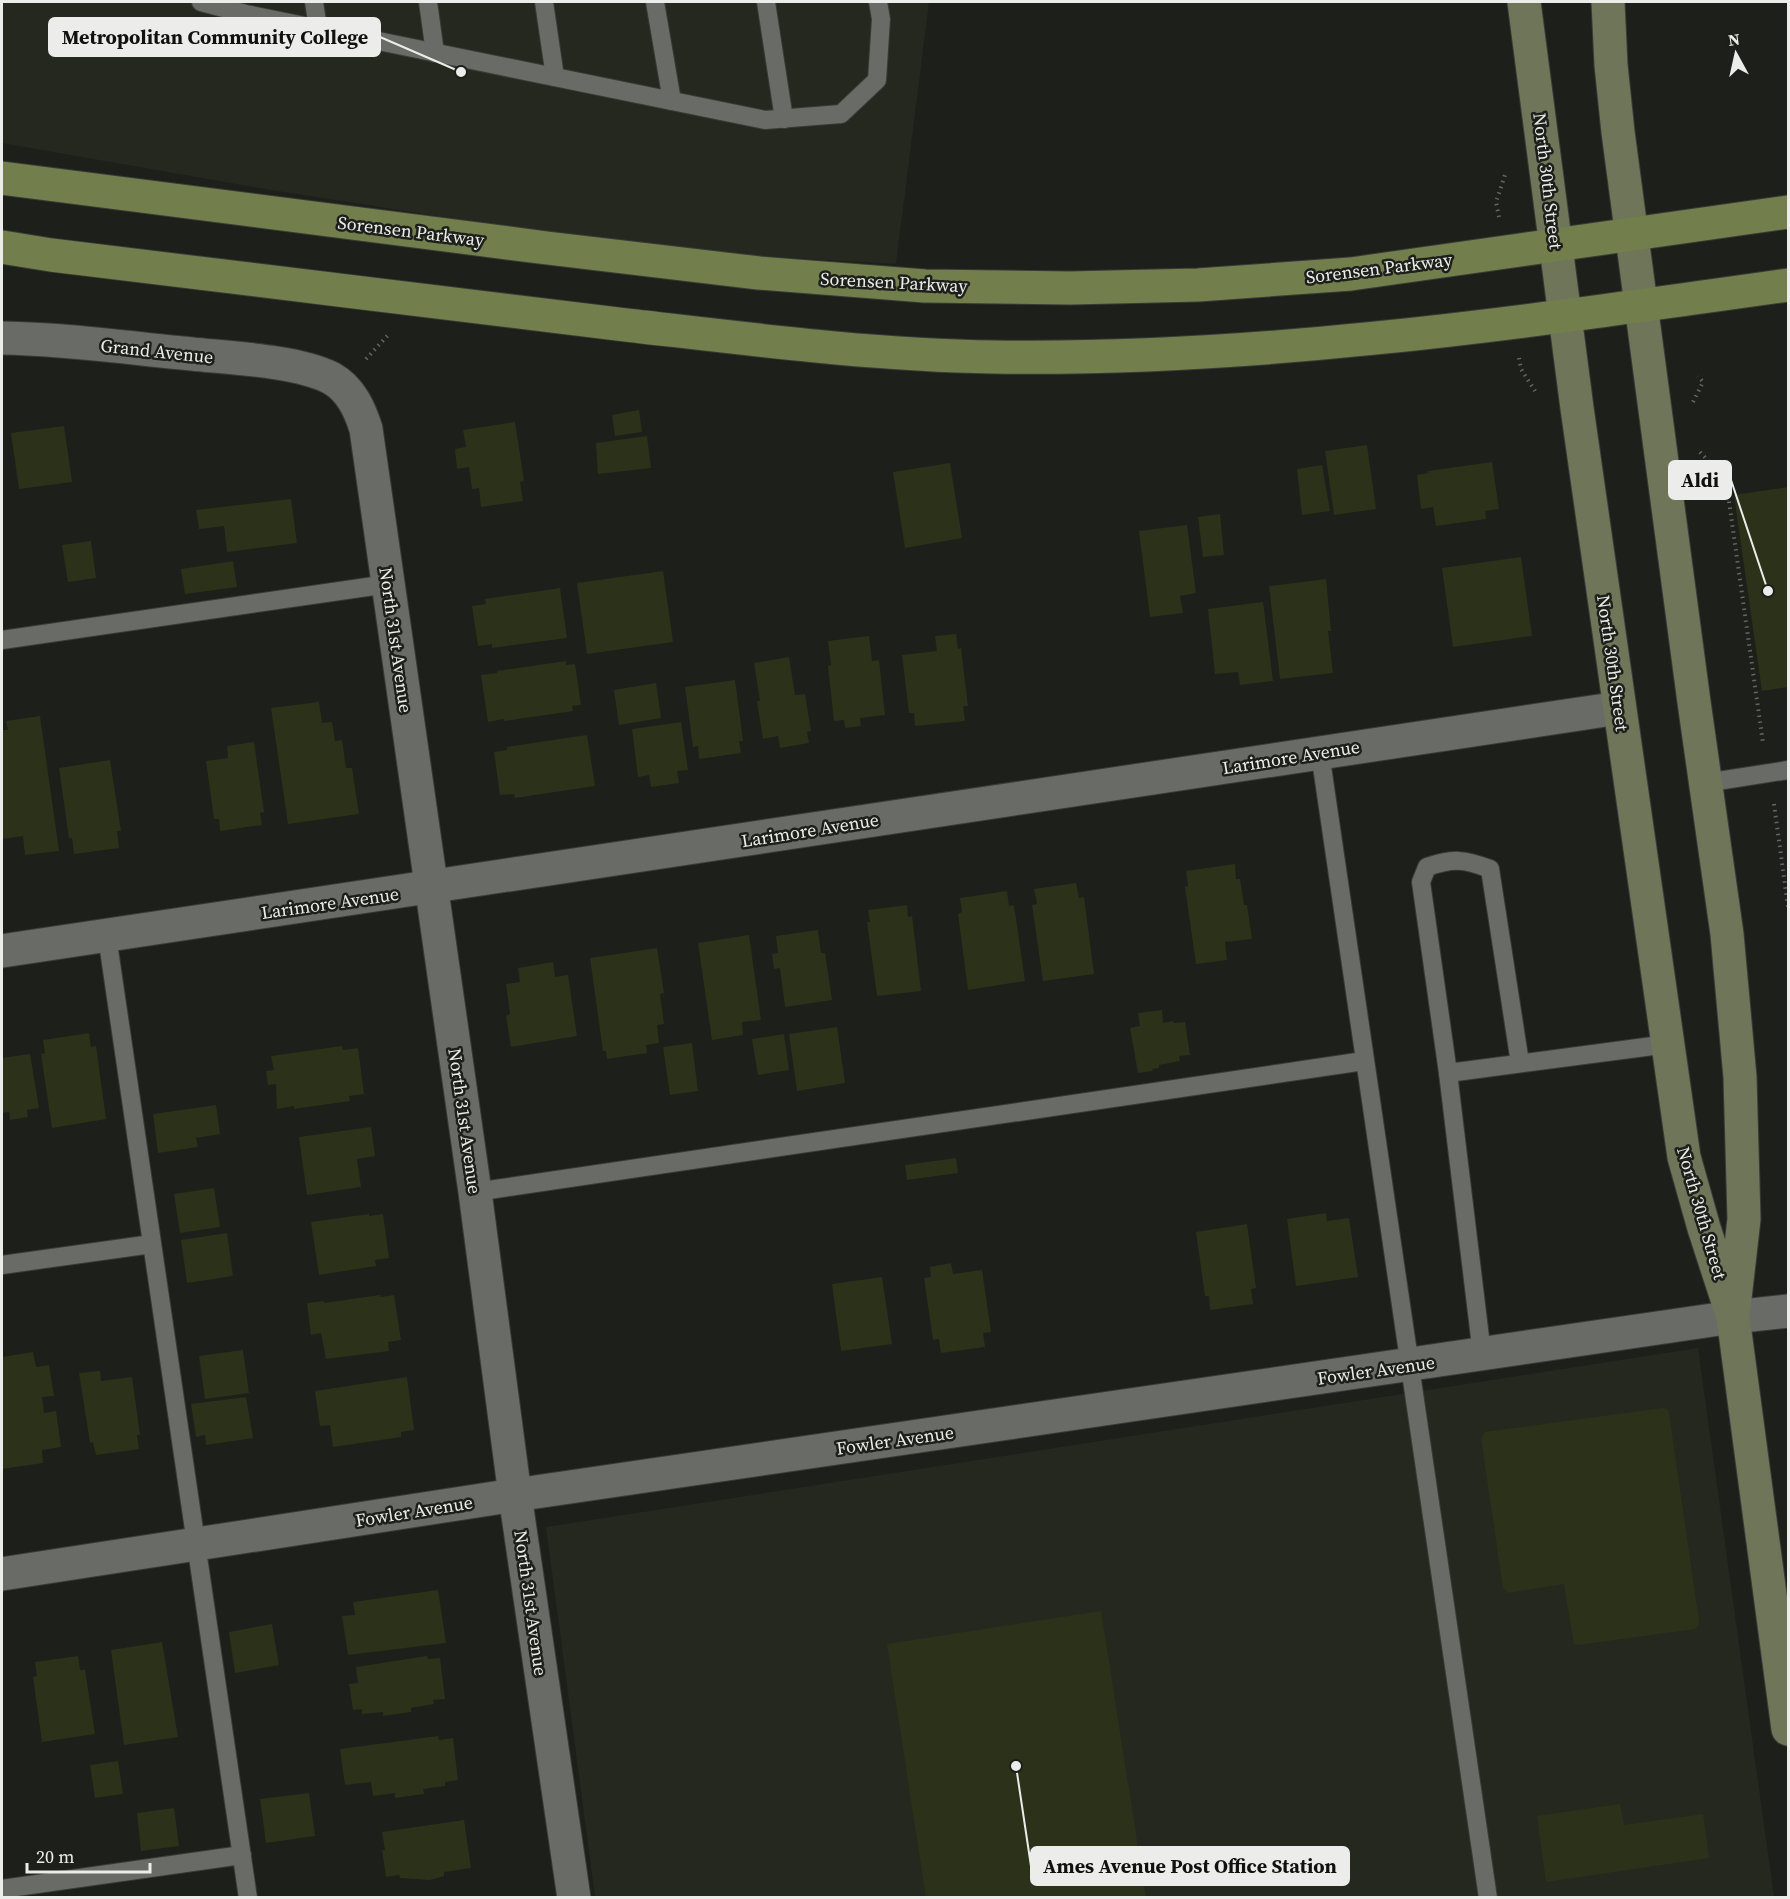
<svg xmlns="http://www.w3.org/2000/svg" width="1790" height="1899" font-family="'Source Serif 4',serif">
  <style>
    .built { fill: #25281e }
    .building { fill: #2b3219 }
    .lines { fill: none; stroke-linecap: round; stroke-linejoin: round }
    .service-casing { stroke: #393b37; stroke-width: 20 }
    .minor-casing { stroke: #393b37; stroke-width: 35 }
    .secondary-casing { stroke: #393b37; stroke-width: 35 }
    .primary-casing { stroke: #393b37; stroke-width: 35 }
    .path { stroke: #646662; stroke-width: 4; stroke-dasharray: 1.5 4.5; stroke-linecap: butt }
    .service { stroke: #696b66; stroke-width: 18 }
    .minor { stroke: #696b66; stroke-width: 33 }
    .secondary { stroke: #6e7559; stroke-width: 33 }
    .primary { stroke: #727f4c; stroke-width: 33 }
    .labels { text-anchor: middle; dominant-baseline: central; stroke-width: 5; stroke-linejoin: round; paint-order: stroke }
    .street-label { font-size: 18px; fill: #ecedea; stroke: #1d1f1a }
    .leader { fill: none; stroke: #ecedea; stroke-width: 2 }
    .callout-dot { fill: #ecedea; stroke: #1d1f1a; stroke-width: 2 }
    .callout { fill: #ecedea; stroke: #ecedea; stroke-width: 2 }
    .callout-label { font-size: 20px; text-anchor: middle; font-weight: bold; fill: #111 }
  </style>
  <rect width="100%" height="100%" fill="#1d1f1a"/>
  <g class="built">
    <polygon points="2,2 929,2 896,264 653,250 271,190 2,143"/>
    <polygon points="1698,1348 1774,1897 595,1897 546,1527"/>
  </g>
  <g class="building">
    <polygon points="639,410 642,432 615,436 612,415"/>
    <polygon points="515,422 524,481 520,482 523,501 481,507 479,488 472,489 469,467 457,469 455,449 466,447 463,430"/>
    <polygon points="64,426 72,482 19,489 11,433"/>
    <polygon points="647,436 651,468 598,474 596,443"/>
    <polygon points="1367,445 1376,509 1334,515 1325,451"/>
    <polygon points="1492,462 1499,509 1485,511 1486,519 1436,526 1433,507 1421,509 1417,475 1428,473 1428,471"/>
    <polygon points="950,463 962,538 905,548 893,472"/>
    <polygon points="1322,465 1330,511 1302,515 1297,469"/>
    <polygon points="1788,487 1788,687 1762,691 1734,495"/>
    <polygon points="291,499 297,543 227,552 224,526 199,529 196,510"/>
    <polygon points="1220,514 1224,555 1203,557 1198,517"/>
    <polygon points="1187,525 1196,593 1180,596 1183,613 1150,617 1139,531"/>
    <polygon points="91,541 96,578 68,582 62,545"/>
    <polygon points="1521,557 1532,636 1453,647 1442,568"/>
    <polygon points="233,561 237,587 185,594 181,569"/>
    <polygon points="663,571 673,642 587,654 577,583"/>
    <polygon points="1326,579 1331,631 1328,631 1333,673 1280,679 1269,586"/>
    <polygon points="560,588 567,638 492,648 492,644 478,646 472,606 486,604 485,599"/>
    <polygon points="1263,602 1273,681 1240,685 1238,672 1215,674 1208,609"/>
    <polygon points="956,634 958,649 961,648 968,706 963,706 965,721 915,726 914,713 909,713 902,655 937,651 935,636"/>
    <polygon points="869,636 872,661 879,660 885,715 860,718 861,726 845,728 844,720 834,721 828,666 831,665 828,641"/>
    <polygon points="789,657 795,695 805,694 811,731 807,732 809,743 780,748 778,736 763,739 757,701 760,701 754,663"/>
    <polygon points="566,661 566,665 575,664 581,705 572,706 573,711 504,721 504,719 488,722 481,675 497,673 497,671"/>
    <polygon points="735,680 743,741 739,741 741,753 699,759 698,746 693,747 685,687"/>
    <polygon points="656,683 661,718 619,725 614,690"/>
    <polygon points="319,702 322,723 332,722 335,741 342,740 346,768 352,768 359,814 288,824 271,708"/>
    <polygon points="40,716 59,851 25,855 23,836 2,839 2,730 8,730 6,721"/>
    <polygon points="681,722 688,770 677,771 679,783 651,787 649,775 638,777 632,729"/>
    <polygon points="587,735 595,786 515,798 514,794 500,795 494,752 507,750 507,747"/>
    <polygon points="254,742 264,812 260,813 262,825 220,831 219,819 214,819 206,761 228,758 227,746"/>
    <polygon points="110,760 121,831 117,831 119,848 74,854 72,838 69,838 59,768"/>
    <polygon points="1235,864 1236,879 1240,879 1244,905 1247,905 1252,939 1225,942 1227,960 1196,964 1185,887 1188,886 1186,871"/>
    <polygon points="1076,883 1079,898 1084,897 1094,974 1043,981 1032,905 1037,904 1034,889"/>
    <polygon points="1007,891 1009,906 1014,905 1025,981 968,990 958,914 962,912 960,898"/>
    <polygon points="907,905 908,917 912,916 921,991 877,996 867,922 870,922 868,910"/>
    <polygon points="818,930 821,953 825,953 832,1000 785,1007 780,968 774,969 772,954 778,953 776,936"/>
    <polygon points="749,935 761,1020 742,1022 743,1035 712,1040 698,943"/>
    <polygon points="657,948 664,993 660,994 664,1024 657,1025 659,1043 646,1045 647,1053 607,1059 606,1051 603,1051 590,958"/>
    <polygon points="553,962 555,977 568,975 577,1036 511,1047 506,1016 510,1014 506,984 520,982 518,968"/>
    <polygon points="1162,1010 1163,1023 1173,1021 1174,1023 1185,1022 1190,1055 1179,1056 1180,1061 1159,1065 1159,1068 1152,1069 1153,1071 1138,1073 1130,1028 1140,1026 1138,1013"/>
    <polygon points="837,1027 845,1083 797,1091 789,1034"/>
    <polygon points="89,1033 91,1047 96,1046 106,1119 52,1128 41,1054 45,1053 43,1040"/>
    <polygon points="784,1034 789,1070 758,1075 752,1039"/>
    <polygon points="692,1043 698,1091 670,1095 663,1047"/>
    <polygon points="342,1046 343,1050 358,1048 364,1094 349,1096 350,1101 294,1109 294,1106 277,1109 276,1084 268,1085 266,1071 274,1070 271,1056"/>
    <polygon points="30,1054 39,1108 27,1110 28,1117 10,1120 9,1112 2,1113 2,1058"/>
    <polygon points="216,1105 220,1134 196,1138 198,1147 158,1153 153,1114"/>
    <polygon points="371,1127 375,1156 357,1159 361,1187 307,1195 299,1137"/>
    <polygon points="956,1158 958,1173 907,1180 905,1165"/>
    <polygon points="214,1188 220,1227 180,1233 174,1194"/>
    <polygon points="1326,1213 1327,1221 1349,1218 1358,1277 1296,1286 1287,1219"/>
    <polygon points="369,1214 369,1216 383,1214 389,1258 375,1260 376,1266 319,1275 311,1222"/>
    <polygon points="1247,1224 1256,1288 1251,1289 1253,1304 1210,1310 1209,1296 1205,1296 1196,1232"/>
    <polygon points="227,1233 233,1276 187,1283 181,1240"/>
    <polygon points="951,1263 953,1274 982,1270 991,1332 983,1333 985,1347 941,1353 939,1339 933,1340 924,1278 931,1277 930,1267"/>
    <polygon points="882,1277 892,1344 841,1351 832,1284"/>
    <polygon points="380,1295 381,1297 394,1295 401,1340 388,1342 389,1351 326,1359 321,1333 311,1335 307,1303 324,1301 324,1303"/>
    <polygon points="243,1350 249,1393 205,1399 199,1356"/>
    <polygon points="33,1352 36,1367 49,1365 54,1396 42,1397 44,1413 56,1411 61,1447 42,1450 43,1463 2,1469 2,1357"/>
    <polygon points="100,1371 101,1381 132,1377 140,1435 137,1435 139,1449 96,1455 93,1442 90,1443 79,1373"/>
    <polygon points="407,1377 414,1430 401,1432 401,1437 333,1447 330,1425 320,1426 315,1391"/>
    <polygon points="246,1397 253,1438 206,1445 205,1435 196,1437 191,1404"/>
    <polygon points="1663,1408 1667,1409 1669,1413 1699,1621 1698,1626 1695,1629 1578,1645 1574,1644 1564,1584 1508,1593 1503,1588 1481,1438 1485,1432"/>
    <polygon points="438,1590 446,1643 348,1655 342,1616 355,1615 353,1602"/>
    <polygon points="1101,1611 1146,1898 926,1898 887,1644"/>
    <polygon points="272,1624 279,1665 235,1673 229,1632"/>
    <polygon points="162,1642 178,1737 124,1745 111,1650"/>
    <polygon points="78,1656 80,1670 85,1670 95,1734 42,1742 33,1677 37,1676 35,1662"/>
    <polygon points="427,1656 428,1659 440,1658 445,1699 433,1700 434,1704 411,1708 411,1712 383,1716 383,1712 362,1714 362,1709 353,1710 349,1684 358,1683 356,1667"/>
    <polygon points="438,1736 439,1740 453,1738 458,1780 445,1782 445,1786 423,1789 424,1794 395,1798 395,1793 373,1796 371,1782 345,1785 340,1749"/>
    <polygon points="118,1761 123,1794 95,1798 90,1765"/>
    <polygon points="309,1793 315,1836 266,1843 260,1799"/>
    <polygon points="1620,1804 1624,1825 1703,1814 1709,1858 1546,1882 1537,1816"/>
    <polygon points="174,1808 179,1846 141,1851 137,1813"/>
    <polygon points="464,1820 471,1868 444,1872 444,1876 430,1880 400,1878 399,1875 386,1877 382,1850 385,1850 382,1832"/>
  </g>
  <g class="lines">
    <defs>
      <g id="service">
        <polyline points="201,2 246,14 765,120 841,114 877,80 881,19 878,2"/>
        <polyline points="314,2 318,28"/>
        <polyline points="428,2 435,53"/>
        <polyline points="544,2 555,77"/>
        <polyline points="655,2 672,101"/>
        <polyline points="766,2 784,119"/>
        <polyline points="2,640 388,584"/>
        <polyline points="1320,753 1488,1898"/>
        <polyline points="1705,783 1788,770"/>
        <polyline points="107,936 248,1898"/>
        <polyline points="1448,1073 1668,1044"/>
        <polyline points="475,1192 1364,1061"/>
        <polyline points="2,1265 152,1244"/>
        <path d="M1482,1354L1448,1073L1421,882L1427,867C1453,858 1464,859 1490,869L1520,1063"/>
        <polyline points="2,1889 242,1855"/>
      </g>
      <g id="minor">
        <path d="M2,338C65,339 129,348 192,354C231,358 298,361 331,378C351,389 360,410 366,429L475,1192L515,1495L574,1898"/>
        <polyline points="2,951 1619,708"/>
        <polyline points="2,1574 515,1495 1733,1317 1788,1311"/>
      </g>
      <g id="secondary">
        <polyline points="1524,2 1577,408 1684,1157 1704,1228 1733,1317 1788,1729"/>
        <polyline points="1608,2 1611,65 1618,132 1694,702 1727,934 1740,1077 1744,1219 1734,1307"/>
      </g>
      <g id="primary">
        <polyline points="2,178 547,248 759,273 925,286 1070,288 1198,285 1351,274 1788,212"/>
        <path d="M2,247L51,255C243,277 434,303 626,325C749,339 870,355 994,357C1260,361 1525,322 1788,285"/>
      </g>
    </defs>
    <use href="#service" class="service-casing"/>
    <use href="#minor" class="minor-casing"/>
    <use href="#secondary" class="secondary-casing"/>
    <use href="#primary" class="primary-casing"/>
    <g class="path">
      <polyline points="1499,217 1496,202 1506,172"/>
      <polyline points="1519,358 1521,369 1535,391"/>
      <polyline points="366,359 389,334"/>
      <polyline points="1693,402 1703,382 1698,376"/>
      <polyline points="1700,452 1726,480 1763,743"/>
      <polyline points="1774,804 1788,907"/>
    </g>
    <use href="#service" class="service"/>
    <use href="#minor" class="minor"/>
    <use href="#secondary" class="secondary"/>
    <use href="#primary" class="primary"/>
  </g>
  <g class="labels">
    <g class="street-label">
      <text transform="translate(1548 181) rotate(83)">North 30th Street</text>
      <text transform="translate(411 231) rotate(7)">Sorensen Parkway</text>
      <text transform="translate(1379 268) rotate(-7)">Sorensen Parkway</text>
      <text transform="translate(894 282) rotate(3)">Sorensen Parkway</text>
      <text transform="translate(157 351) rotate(6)">Grand Avenue</text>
      <text transform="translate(396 640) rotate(82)">North 31st Avenue</text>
      <text transform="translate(1613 663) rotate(82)">North 30th Street</text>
      <text transform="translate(1291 757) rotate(-9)">Larimore Avenue</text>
      <text transform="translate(810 830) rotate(-9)">Larimore Avenue</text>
      <text transform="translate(330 903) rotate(-8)">Larimore Avenue</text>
      <text transform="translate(465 1121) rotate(82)">North 31st Avenue</text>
      <text transform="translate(1702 1213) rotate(74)">North 30th Street</text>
      <text transform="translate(1376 1370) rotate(-8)">Fowler Avenue</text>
      <text transform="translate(895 1440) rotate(-8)">Fowler Avenue</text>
      <text transform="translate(414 1511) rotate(-9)">Fowler Avenue</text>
      <text transform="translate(531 1603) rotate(82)">North 31st Avenue</text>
    </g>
  </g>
  <path class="leader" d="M461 72L380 37M1768 591L1731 480M1016 1766L1031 1866"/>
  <g class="callout-dot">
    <circle cx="461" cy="72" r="6"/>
    <circle cx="1768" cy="591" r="6"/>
    <circle cx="1016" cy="1766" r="6"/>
  </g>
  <g class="callout">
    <rect x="49" y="18" width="331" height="38" rx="6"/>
    <rect x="1669" y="461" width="62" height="38" rx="6"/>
    <rect x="1031" y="1847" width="318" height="38" rx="6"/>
  </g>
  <g class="callout-label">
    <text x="215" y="44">Metropolitan Community College</text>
    <text x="1700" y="487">Aldi</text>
    <text x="1190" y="1873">Ames Avenue Post Office Station</text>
  </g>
  <rect width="1790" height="1899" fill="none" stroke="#ecedea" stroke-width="6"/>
  <g transform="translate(1736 54) rotate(352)" stroke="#1d1f1a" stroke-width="4.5" paint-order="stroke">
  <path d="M0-4.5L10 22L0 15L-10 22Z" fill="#ecedea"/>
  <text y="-9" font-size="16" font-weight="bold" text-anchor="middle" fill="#ecedea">N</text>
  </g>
  <path d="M27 1863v9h123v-9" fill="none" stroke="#ecedea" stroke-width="3"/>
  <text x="36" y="1863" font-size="18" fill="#ecedea" stroke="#1d1f1a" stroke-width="4.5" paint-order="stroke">20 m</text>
</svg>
